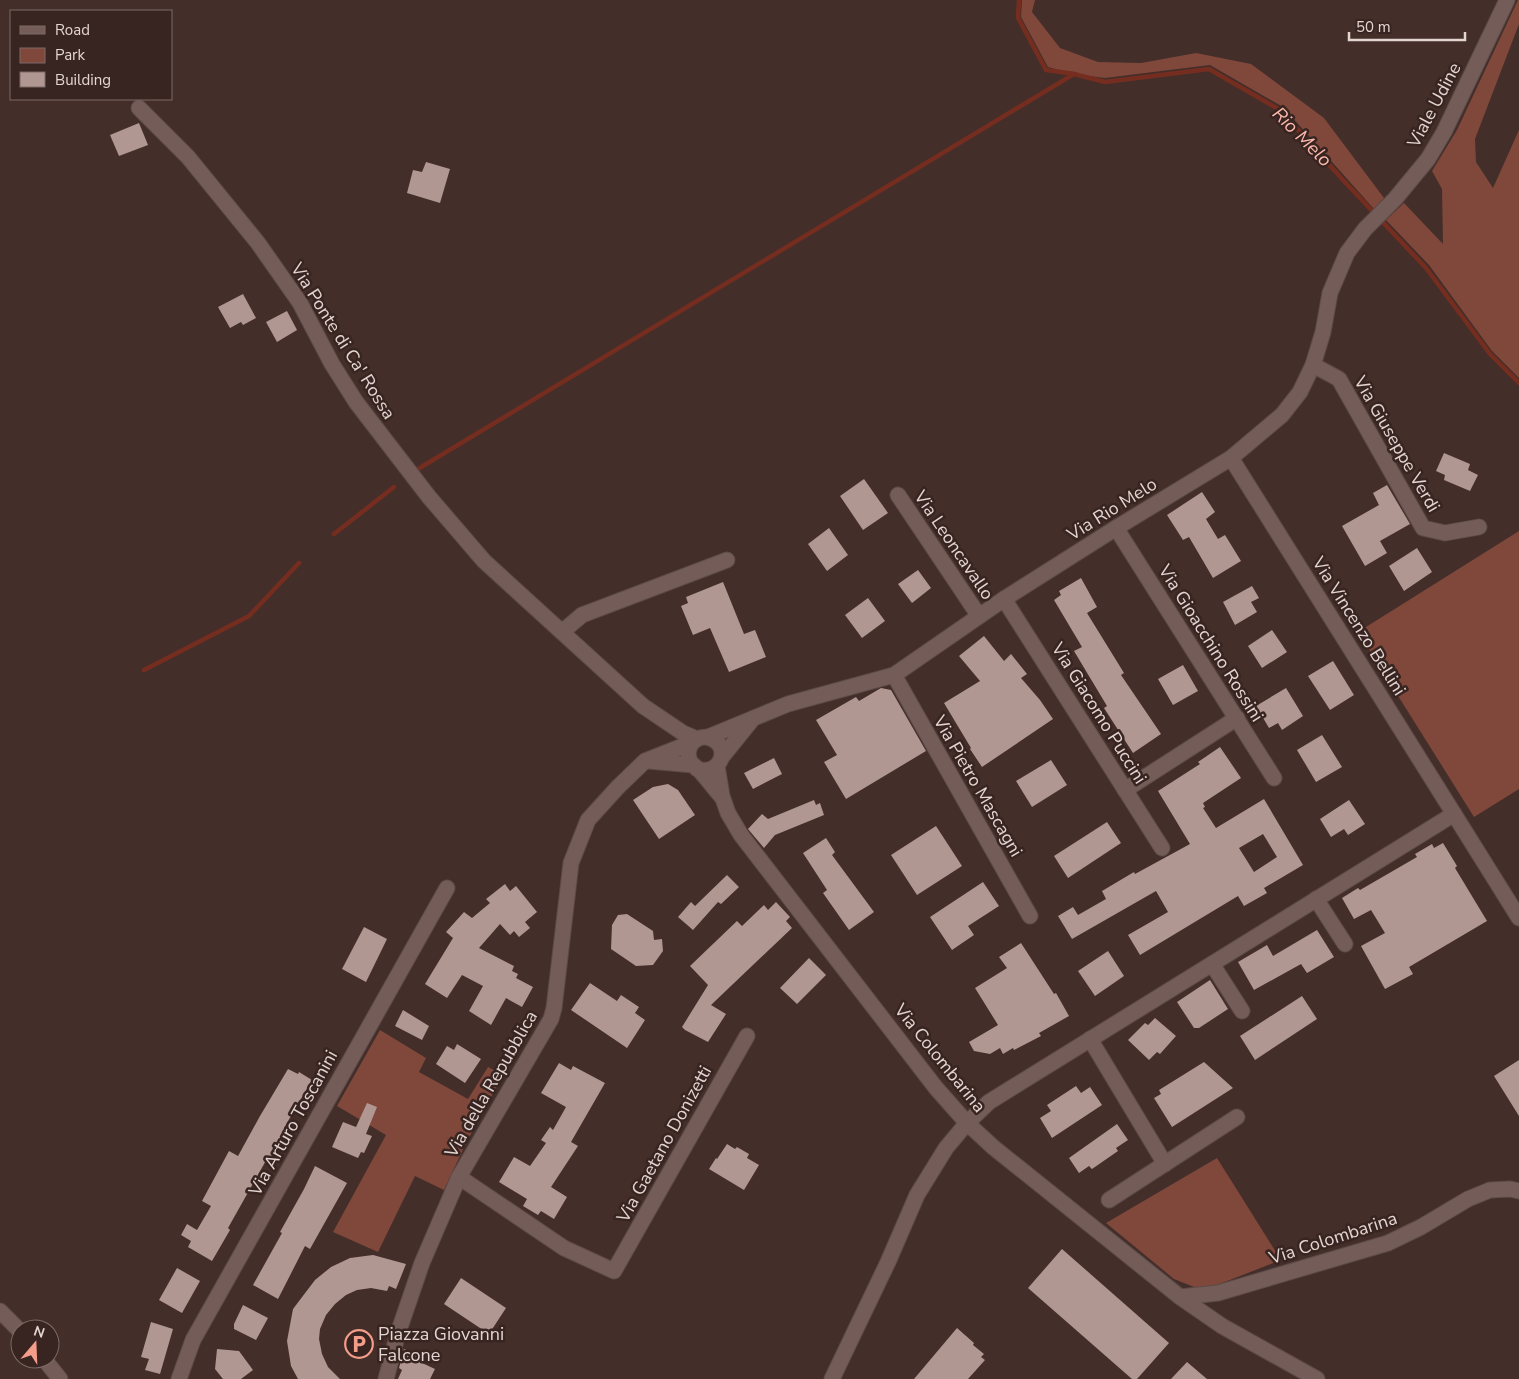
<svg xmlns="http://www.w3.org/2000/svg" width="1519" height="1379" font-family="'Nunito Sans',sans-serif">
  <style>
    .green { fill: #80473b }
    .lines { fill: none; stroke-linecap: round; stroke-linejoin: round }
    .stream { stroke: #752d20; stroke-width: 4.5 }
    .building { fill: #b19792; fill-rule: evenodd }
    .minor-casing { stroke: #5d4b48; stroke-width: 17 }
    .minor { stroke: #745d58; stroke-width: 15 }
    .labels { text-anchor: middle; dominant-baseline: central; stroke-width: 5; stroke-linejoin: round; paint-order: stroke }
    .street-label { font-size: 18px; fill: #e3d5d2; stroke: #382420 }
    .poi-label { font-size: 18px; fill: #e3d5d2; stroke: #382420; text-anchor: start }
    .water-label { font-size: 19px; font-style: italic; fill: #fdbaac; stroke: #382420 }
  </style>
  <rect width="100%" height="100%" fill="#432e2a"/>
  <g class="green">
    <polygon points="1022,0 1035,0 1032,12 1060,48 1098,62 1141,63 1196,53 1251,64 1324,118 1384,198 1374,209 1283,107 1210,65 1105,78 1074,74 1048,67 1021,17"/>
    <polygon points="1518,0 1519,0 1519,24 1475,139 1476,162 1493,188 1519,130 1519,378 1492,351 1429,265 1386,220 1404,203 1443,244 1442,189 1432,171 1457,130"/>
    <polygon points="1519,531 1519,789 1474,817 1358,632"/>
    <polygon points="380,1030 426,1058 419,1072 468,1099 488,1067 503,1075 466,1143 444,1190 415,1176 378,1252 333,1232 386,1135 337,1106"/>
    <polygon points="1217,1158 1281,1260 1212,1287 1194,1287 1174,1279 1106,1223"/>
  </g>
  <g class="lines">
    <g class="stream">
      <polyline points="1019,0 1018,18 1046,70 1074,74 1105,82 1209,69 1280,110 1343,180 1426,268 1490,354 1519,383"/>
      <polyline points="418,469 1074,74"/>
      <polyline points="334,534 394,487"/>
      <polyline points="144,670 249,616 299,563"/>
    </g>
  </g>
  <g class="building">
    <polygon points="139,123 148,145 119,156 110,135"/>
    <polygon points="426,162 450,169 440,203 407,193 413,170 422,172"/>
    <polygon points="243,294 256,318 243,325 241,322 230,328 218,307"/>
    <polygon points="287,311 297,330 277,342 266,322"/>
    <polygon points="1444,453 1470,464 1468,470 1478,475 1470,491 1444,480 1445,475 1436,471"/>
    <polygon points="864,479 888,513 863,530 840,496"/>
    <polygon points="1387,485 1410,524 1380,541 1387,553 1365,566 1342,526 1379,505 1373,493"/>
    <polygon points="1202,492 1215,512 1206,519 1218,539 1225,535 1241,561 1213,578 1189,537 1183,540 1167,515"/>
    <polygon points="829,528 848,555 827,571 808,544"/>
    <polygon points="1417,548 1432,572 1404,591 1389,566"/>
    <polygon points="918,570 931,588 912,603 898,584"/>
    <polygon points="1081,578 1097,607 1087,613 1124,673 1121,675 1161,734 1133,753 1104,708 1107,706 1074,651 1082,647 1054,600 1061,595 1059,591"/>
    <polygon points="723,582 744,634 755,630 766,657 729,672 710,628 693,635 681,606 688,603 686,597"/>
    <polygon points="1252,586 1259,598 1251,602 1257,612 1235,625 1223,602"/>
    <polygon points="868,598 885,621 862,638 845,615"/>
    <polygon points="1272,630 1287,652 1262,668 1248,646"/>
    <polygon points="984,636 1004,661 1011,654 1027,674 1021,678 1040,700 1053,719 982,767 970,749 971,748 944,703 980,681 959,656"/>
    <polygon points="1333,661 1354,695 1330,710 1308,676"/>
    <polygon points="1183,665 1198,691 1173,705 1158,679"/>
    <polygon points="881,688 891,690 926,751 846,799 824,762 837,755 816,720 856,697 859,701"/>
    <polygon points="1286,688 1303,716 1282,730 1278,723 1269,728 1256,706"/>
    <polygon points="1322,735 1342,767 1316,782 1297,750"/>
    <path d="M1220,747L1241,778L1203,803L1205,807L1203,808L1216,828L1264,799L1303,865L1264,888L1267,893L1244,906L1238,896L1140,955L1128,935L1168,912L1156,891L1072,939L1058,916L1073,907L1078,915L1106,899L1102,891L1134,872L1135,874L1190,844L1158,791L1200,764L1198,762ZM1263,834L1277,857L1254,872L1239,848Z"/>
    <polygon points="774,758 782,774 753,789 744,773"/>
    <polygon points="1051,760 1067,785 1032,807 1016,781"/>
    <polygon points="668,784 678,790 695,815 659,839 633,800 653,787"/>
    <polygon points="814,800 816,805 820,803 824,815 775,835 764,848 748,829 762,814 768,819"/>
    <polygon points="1349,800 1365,824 1348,835 1344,829 1331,837 1320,819"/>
    <polygon points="1107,822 1121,843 1068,878 1054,856"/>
    <polygon points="936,826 962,866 917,895 891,855"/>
    <polygon points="826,838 835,852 832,855 874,912 849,930 823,893 827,890 803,853"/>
    <polygon points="1443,843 1457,866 1455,868 1487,921 1409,967 1413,974 1385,989 1361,946 1385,933 1371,910 1354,919 1342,898 1358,888 1360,890 1417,857 1415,854 1432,844 1434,848"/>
    <polygon points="727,875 739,887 721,904 718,902 693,930 678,917 691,902 695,906"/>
    <polygon points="983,882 999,906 968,926 974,935 952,950 930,917"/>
    <polygon points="505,884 510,891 516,886 537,912 525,922 530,928 519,937 514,931 510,935 500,924 479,948 514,966 512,971 518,974 516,978 533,987 522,1007 506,998 491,1025 469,1011 483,986 462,975 447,998 425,984 453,938 446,932 464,912 472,918 490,903 486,899"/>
    <polygon points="776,902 790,917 786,921 792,928 711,1005 726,1014 708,1042 685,1030 682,1027 708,985 690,966 737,921 742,926 764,905 768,910"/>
    <polygon points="627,914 653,931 654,940 662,939 663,951 653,965 636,966 611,949 612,925 618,915"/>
    <polygon points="364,927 387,939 366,982 342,969"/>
    <polygon points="1317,930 1334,957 1307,973 1301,964 1254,990 1238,962 1267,945 1273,956"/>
    <polygon points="1021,943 1054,994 1056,993 1069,1016 1039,1033 1041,1036 1014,1050 1013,1048 1003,1054 1000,1048 990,1054 974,1051 969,1042 998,1025 975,988 1007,968 999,957"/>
    <polygon points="1108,951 1124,976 1095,996 1078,971"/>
    <polygon points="809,958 826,975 797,1004 780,988"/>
    <polygon points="1210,980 1228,1009 1199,1028 1194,1028 1177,1002"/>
    <polygon points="590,983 617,1001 621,995 639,1007 635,1013 645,1020 627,1048 571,1010"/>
    <polygon points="1302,996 1317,1019 1255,1060 1240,1036"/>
    <polygon points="403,1010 429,1026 422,1040 395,1026"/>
    <polygon points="1155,1018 1176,1036 1160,1054 1157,1052 1149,1060 1128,1040 1145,1023 1148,1025"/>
    <polygon points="457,1044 481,1059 465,1083 436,1064 447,1046 454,1050"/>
    <polygon points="1519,1060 1519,1116 1494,1076"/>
    <polygon points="1204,1062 1233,1088 1172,1127 1154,1098 1161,1094 1159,1090"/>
    <polygon points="559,1063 571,1070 573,1066 605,1083 571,1142 578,1146 551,1187 567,1197 554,1219 541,1211 538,1215 523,1206 527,1199 499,1182 514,1157 530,1166 546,1143 541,1140 550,1127 553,1130 566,1107 541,1093"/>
    <polygon points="288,1069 298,1074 299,1072 312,1080 284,1128 286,1129 270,1159 268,1157 228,1228 230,1230 212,1261 188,1247 191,1241 181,1235 187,1224 197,1230 211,1206 202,1201 229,1151 238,1156 260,1116"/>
    <polygon points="1076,1086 1081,1093 1090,1087 1102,1105 1052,1138 1040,1118 1051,1111 1047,1105"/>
    <polygon points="367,1103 377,1107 366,1134 372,1136 364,1153 361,1152 358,1158 332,1147 343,1122 356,1127"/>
    <polygon points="1117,1124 1128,1140 1116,1148 1118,1151 1092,1169 1089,1166 1079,1173 1069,1158"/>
    <polygon points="727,1144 735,1149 737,1147 749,1154 747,1158 759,1165 744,1190 709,1169 716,1158 717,1159"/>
    <polygon points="315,1166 347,1183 310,1249 305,1246 278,1299 253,1285 282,1233 280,1232 304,1189"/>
    <polygon points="1062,1249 1169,1343 1137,1379 1132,1379 1028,1288"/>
    <polygon points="373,1255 406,1264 396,1289 389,1286 387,1291 371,1288 357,1290 346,1295 335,1304 326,1315 320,1329 319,1339 322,1354 328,1367 340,1379 298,1379 291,1366 287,1341 293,1309 315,1280 331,1267 350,1258"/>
    <polygon points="177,1268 200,1281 182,1313 159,1300"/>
    <polygon points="461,1278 506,1308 489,1334 444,1304"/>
    <polygon points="243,1305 268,1318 256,1340 234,1329 234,1324"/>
    <polygon points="151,1322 173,1329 160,1374 145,1370 149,1359 141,1357"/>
    <polygon points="957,1328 974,1343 973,1345 984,1354 981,1357 985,1360 968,1379 914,1379"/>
    <polygon points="217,1349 239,1351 253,1370 241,1379 223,1379 215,1369"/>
    <polygon points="404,1349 424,1358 422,1363 435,1369 430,1379 398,1379 402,1370 399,1368"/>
    <polygon points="1187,1362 1207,1379 1171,1379"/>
  </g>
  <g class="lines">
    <defs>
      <g id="minor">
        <polyline points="139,108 188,157 258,243 300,303 332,364 356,402 429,497 484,561 643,706 683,733 697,739"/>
        <polyline points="1313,365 1339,379 1423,528 1445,533 1479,527"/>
        <polyline points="898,495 979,616"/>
        <polyline points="1116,528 1274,778"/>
        <polyline points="1004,599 1162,848"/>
        <polyline points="562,632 582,615 727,560"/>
        <polyline points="894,675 1030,916"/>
        <polyline points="708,737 788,704 894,675 1004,599 1116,528 1231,458 1282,415 1300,392 1313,365 1323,332 1330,293 1347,253 1365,229 1395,199 1428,159 1444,132 1507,0"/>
        <polyline points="722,757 751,721"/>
        <polyline points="649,761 693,765"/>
        <polyline points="717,766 722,796 728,813 741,835 936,1088 967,1123 993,1147 1180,1297 1222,1326 1317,1379"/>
        <path d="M697,769C721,777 732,746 710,738C704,736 697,738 693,742C688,747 687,755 690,761C692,765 695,766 698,769C706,777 713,787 721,796"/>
        <polyline points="1125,790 1237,718"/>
        <polyline points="1454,814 1519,918"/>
        <polyline points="1316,899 1345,944"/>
        <polyline points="1212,964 1242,1011"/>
        <polyline points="1090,1039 1165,1164"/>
        <polyline points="459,1177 564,1248 614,1271 747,1036"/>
        <polyline points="1109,1200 1237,1117"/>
        <polyline points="1180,1297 1218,1293 1388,1243 1421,1227 1468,1199 1490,1190 1510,1189 1519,1191"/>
        <polyline points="0,1311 20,1331"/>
        <polyline points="44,1359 60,1379"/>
        <polyline points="179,1379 193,1340 447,888"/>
        <polyline points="386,1379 398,1333 422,1263 459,1177 551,1019 554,1008 571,863 588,820 618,787 645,761 693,742"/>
        <polyline points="832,1379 888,1262 917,1195 946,1148 967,1123 989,1102 1454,814 1231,458"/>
      </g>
    </defs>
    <use href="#minor" class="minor-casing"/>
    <use href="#minor" class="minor"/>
  </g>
  <defs>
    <symbol id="parking-ring" viewBox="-11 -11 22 22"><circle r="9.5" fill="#382420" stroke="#f49d8b" stroke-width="1.5"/><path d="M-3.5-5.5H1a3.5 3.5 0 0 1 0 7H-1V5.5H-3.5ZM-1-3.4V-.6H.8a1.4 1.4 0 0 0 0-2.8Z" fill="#f49d8b"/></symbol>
  </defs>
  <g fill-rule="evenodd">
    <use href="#parking-ring" x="343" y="1328" width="32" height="32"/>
  </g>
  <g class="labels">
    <g class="street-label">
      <text transform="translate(1434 105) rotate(-62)">Viale Udine</text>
      <text transform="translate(343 341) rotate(58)">Via Ponte di Ca' Rossa</text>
      <text transform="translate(1397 444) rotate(60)">Via Giuseppe Verdi</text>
      <text transform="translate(1112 509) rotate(-32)">Via Rio Melo</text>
      <text transform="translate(954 545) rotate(56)">Via Leoncavallo</text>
      <text transform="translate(1359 626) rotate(58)">Via Vincenzo Bellini</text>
      <text transform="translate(1211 643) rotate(58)">Via Gioacchino Rossini</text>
      <text transform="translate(1099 713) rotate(58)">Via Giacomo Puccini</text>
      <text transform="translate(978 786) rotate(60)">Via Pietro Mascagni</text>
      <text transform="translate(940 1058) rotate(51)">Via Colombarina</text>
      <text transform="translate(491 1084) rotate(-60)">Via della Repubblica</text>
      <text transform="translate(293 1123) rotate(-61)">Via Arturo Toscanini</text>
      <text transform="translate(664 1144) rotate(-61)">Via Gaetano Donizetti</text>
      <text transform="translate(1333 1238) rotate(-18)">Via Colombarina</text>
    </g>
    <g class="poi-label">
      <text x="378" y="1334">Piazza Giovanni<tspan x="378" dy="21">Falcone</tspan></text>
    </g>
    <g class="water-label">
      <text transform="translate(1302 137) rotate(45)">Rio Melo</text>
    </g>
  </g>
  <rect x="10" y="10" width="162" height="90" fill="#382420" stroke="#7c6b67"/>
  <rect x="20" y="26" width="25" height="8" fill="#745d58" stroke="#7c6b67"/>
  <text x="55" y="35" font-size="15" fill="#e3d5d2">Road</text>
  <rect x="20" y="48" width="25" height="15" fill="#80473b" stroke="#7c6b67"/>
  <text x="55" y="60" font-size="15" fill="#e3d5d2">Park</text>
  <rect x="20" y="72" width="25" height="15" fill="#b19792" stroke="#7c6b67"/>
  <text x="55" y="85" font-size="15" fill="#e3d5d2">Building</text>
  <g transform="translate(35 1344) rotate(19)"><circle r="24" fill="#382420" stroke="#7c6b67"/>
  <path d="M0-4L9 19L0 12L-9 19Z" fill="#f49d8b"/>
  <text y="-8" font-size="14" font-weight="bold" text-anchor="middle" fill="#e3d5d2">N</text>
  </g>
  <path d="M1349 32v8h116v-8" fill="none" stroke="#e3d5d2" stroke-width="2.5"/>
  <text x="1356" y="32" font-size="15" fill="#e3d5d2" stroke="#382420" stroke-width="4" paint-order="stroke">50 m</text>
</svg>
